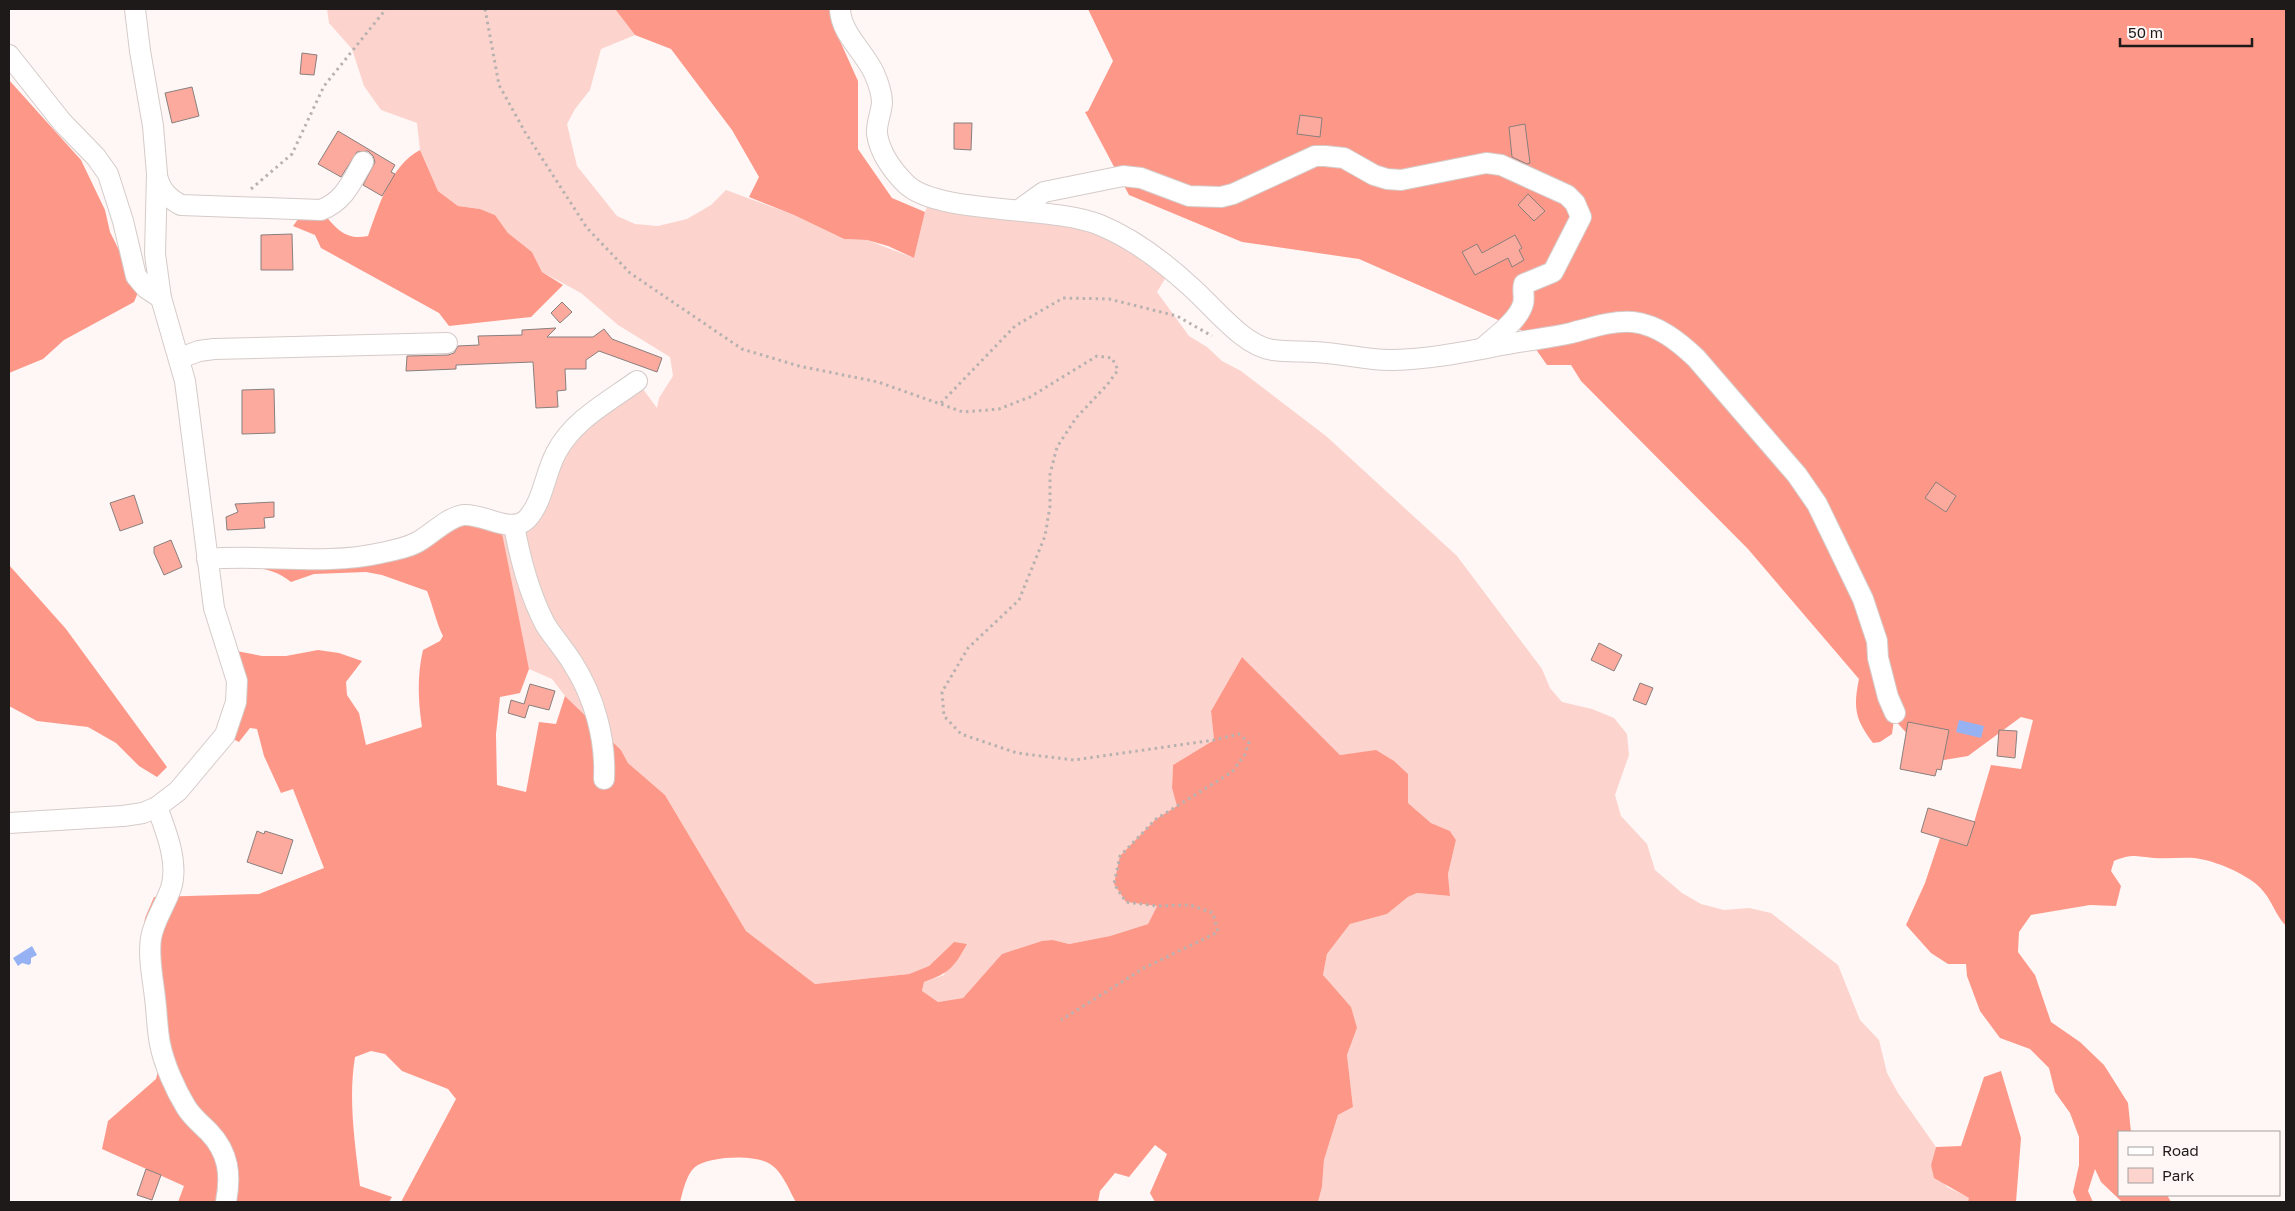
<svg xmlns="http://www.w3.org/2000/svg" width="2295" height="1211" font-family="'Golos Text',sans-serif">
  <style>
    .green { fill: #fcd4cd }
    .forest { fill: #fd9889 }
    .water { fill: #97b2f3 }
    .building { fill: #fdaa9e; stroke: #887f7d }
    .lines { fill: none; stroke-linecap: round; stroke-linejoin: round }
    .minor-casing { stroke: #d5cbc9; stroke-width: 22 }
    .path { stroke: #b7b1b0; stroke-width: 3; stroke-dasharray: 2.5 4; stroke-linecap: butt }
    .minor { stroke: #fff; stroke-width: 20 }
  </style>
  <rect width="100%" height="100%" fill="#fef7f6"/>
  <polygon class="green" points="327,9 615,9 635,35 601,49 590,90 575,109 567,124 577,166 617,216 635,224 658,226 687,219 711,205 726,190 794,215 844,239 867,240 914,258 925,212 931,197 1057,214 1171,269 1157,292 1189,336 1207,347 1222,361 1241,371 1326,436 1457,556 1542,669 1550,688 1562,702 1592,709 1614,718 1627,734 1629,755 1615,795 1621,816 1647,844 1655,870 1682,893 1701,904 1724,910 1749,908 1771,913 1838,965 1860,1020 1879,1040 1887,1073 1898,1093 1936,1147 1931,1165 1947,1187 1970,1198 1968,1202 1318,1202 1322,1187 1324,1160 1338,1115 1353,1107 1347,1055 1357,1028 1323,975 1327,954 1350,924 1387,914 1408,897 1417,893 1450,896 1448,874 1456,840 1450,831 1431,823 1408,803 1408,775 1376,751 1340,755 1242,657 1211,711 1214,740 1173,765 1172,788 1178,806 1156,819 1126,902 1157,906 1148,924 1110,936 1069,944 1053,940 989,969 963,998 938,1002 922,992 924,982 944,975 954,942 929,966 909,974 815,984 746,931 665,795 628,763 621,750 565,696 552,679 529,669 524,650 500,523 514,525 555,455 637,381 657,408 659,398 673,376 670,357 618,325 581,293 542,272 532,252 508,233 495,215 480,209 458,206 438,191 420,150 417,123 381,110 364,86 352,49 329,23"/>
  <g class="forest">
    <polygon points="615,9 831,9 831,21 858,81 858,149 892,198 925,212 914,258 888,246 867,240 844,239 794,215 749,197 759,177 732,130 671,49 635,35"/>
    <path d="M1088,9H2286V926C2273,912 2272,897 2255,883C2239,871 2213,860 2194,858C2181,857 2168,859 2155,858C2135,857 2134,853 2114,861L2111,871L2121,886L2116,906L2090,905L2031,915L2019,932L2018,952L2035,975L2051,1022L2080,1042L2104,1065L2128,1103L2131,1132H2119V1195H2167L2171,1202H2122L2101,1182L2095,1169L2088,1191L2093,1202H2077L2073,1192L2079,1165V1137L2070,1113L2055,1092L2049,1068L2030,1049L2000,1038L1980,1011L1967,976L1966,964H1948L1931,953L1906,925L1925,883L1940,838L1967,846L1991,765L2021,769L2033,720L2021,717L1968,756L1932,762L1894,719L1892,734L1880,742L1873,743C1855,719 1853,708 1859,679L1748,549L1581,381L1571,365H1547L1523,331L1359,259L1242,242L1129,195L1085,112L1088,111L1113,61Z"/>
    <polygon points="9,80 81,160 105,210 110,232 139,290 134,302 64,340 43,359 9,373"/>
    <path d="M420,150L438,191L458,206L480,209L495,215L508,233L532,252L542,272L563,285L531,317L449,326L439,313L321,248L315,235L293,226L305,210H321C335,227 344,241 368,236C379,206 390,166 420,150Z"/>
    <path d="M448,521L500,523L529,669L520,693L500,697L496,734L497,785L526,792L539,722L556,724L565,696L621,750L628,763L665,795L746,931L815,984L909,974L929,966L954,942L967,944C954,967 950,973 924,982L922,991L938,1002L963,998L1002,954L1042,941L1053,940L1069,944L1110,936L1148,924L1157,906L1126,902L1114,884L1120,856L1156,819L1177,806L1172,788L1173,765L1214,740L1211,711L1242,657L1340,755L1376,750L1394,761L1408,774V803L1431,823L1450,831L1456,840L1448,874L1450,896L1417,893L1408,897L1387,914L1350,924L1327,954L1323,975L1351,1007L1357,1028L1347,1055L1353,1107L1338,1115L1324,1160L1322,1187L1318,1202H1155L1150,1193L1167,1154L1155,1145L1129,1177L1115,1173L1100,1191L1098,1202H796C789,1190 782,1171 770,1164C755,1154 709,1156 695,1167C686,1175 683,1191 680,1202H401L456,1099L448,1089L402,1071L385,1054L371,1051L355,1057C348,1099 355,1144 360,1186L392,1197L389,1202H178L184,1186L102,1149L108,1121L156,1079L162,1056L142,938L145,918L154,897L259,894L324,868L293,789L281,793L264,756L257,729L250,728L239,742L225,735L233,714L226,649L262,656H286L318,650L339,653L362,661L346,682L347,695L359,713L366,745L422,727C418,702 417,675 423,650L440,641L443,636C436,622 433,606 427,591L382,575L366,572L314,574L291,582C267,562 238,568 209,569L207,559L379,554Z"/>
    <polygon points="9,565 66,629 167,767 157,777 139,766 116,743 88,727 37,721 9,706"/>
    <polygon points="2001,1071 2021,1138 2016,1202 1968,1202 1969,1198 1934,1178 1931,1165 1936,1147 1961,1146 1984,1077"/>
  </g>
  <g class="water">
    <polygon points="1959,720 1984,726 1981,738 1956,732"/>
    <polygon points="32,946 37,955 31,958 31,963 29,965 22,963 18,966 13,958"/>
  </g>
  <g class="building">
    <polygon points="302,53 317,55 314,75 300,74"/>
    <polygon points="192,87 199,116 172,123 165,93"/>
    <polygon points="1300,115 1322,118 1320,137 1297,134"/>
    <polygon points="954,123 972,123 971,150 954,149"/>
    <polygon points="1525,124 1530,163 1527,164 1512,157 1509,127"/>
    <polygon points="338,131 395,165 391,172 395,174 382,196 363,185 375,162 373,156 368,151 357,152 341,177 318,164"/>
    <polygon points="1528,194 1545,211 1534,221 1518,205"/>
    <polygon points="292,234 293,270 261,270 261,235"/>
    <polygon points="1515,235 1522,248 1519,250 1524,260 1512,267 1508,258 1475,275 1462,252 1477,244 1482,253"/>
    <polygon points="562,302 572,312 560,323 551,313"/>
    <polygon points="556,328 547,337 593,337 604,329 612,339 662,358 657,372 599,351 586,360 586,369 565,369 566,390 557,391 558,407 536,408 533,362 456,365 456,369 406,371 407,356 448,355 454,353 458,346 479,345 478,336 522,335 522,330"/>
    <polygon points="274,389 275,433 242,434 242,390"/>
    <polygon points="1936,482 1956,496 1946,512 1925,498"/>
    <polygon points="134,495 143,523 120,531 110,503"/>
    <polygon points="274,502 274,517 264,518 265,528 227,530 226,517 238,512 235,504"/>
    <polygon points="171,540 182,567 164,575 154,553 154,547"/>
    <polygon points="1599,643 1622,655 1614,671 1591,660"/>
    <polygon points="1640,683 1653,688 1646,705 1633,700"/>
    <polygon points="530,684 555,691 549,710 529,705 525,718 508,713 511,700 524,704"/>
    <polygon points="1908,722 1949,730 1941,770 1937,769 1935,776 1900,769"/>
    <polygon points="1999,730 2017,731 2015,758 1997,756"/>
    <polygon points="1928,808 1975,822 1967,846 1921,832"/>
    <polygon points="257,831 264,834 265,831 293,840 282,874 247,862"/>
    <polygon points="146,1169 161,1175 152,1200 137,1195"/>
  </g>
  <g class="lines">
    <defs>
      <g id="minor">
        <path d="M840,9C841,34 864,51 874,73C878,82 882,93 882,103C881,114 876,124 877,134C880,153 893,171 906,184C938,215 1052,205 1100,225C1134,239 1164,262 1191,287C1214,307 1243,346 1273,350C1287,352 1301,351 1315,352C1341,353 1368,361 1394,360C1436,359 1478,349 1519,342C1537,339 1554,337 1571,333C1590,328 1613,320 1633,322C1658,325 1678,341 1696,358L1797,475L1817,504L1863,599L1877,641L1878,658L1888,697L1895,713"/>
        <polyline points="9,55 62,122 96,157 108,174 123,221 136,276 146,288 161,298"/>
        <path d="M157,176C161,191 168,198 181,205L321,210C344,201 351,183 363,162"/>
        <path d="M1019,210L1044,192L1123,176L1141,178L1189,196L1221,197L1233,194L1315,156H1325L1344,158L1374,175L1387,179L1401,180L1486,163L1501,165L1567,195L1575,203L1581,217L1553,272L1524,284C1522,290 1525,297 1523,304C1518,321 1496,336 1483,348"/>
        <polyline points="180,358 199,351 214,349 447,343"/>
        <path d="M514,525C520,559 529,593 545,624C553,637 564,649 572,662C594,696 606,738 604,779"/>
        <path d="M207,559C266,554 324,566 381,553C394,550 409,548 421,540C434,532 447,518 463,515C484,513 511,535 527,519C543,502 545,473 556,453C573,420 608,402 637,381"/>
        <path d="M157,807C166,831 179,863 171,888C165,906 154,920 151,938C148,957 153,979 155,998C157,1013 157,1029 160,1044C164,1064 175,1089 186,1107C192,1117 201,1124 209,1132C229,1153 231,1175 226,1202"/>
        <polyline points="9,823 123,816 143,813 157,807 178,791 225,735 236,702 237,681 214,608 185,381 161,298 155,254 157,174 153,126 140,51 135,9"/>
      </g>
    </defs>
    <use href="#minor" class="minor-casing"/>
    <g class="path">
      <polyline points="485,9 499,85 525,132 587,228 630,273 742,349 799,366 878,382 963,412 999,409 1030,397 1097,356 1112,358 1118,370 1107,385 1076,418 1057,447 1050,474 1050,506 1045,536 1019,600 968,648 942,692 944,716 961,734 1017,753 1074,760 1214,740 1239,734 1249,743 1245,754 1232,772 1156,819 1120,856 1114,884 1126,902 1157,906 1190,905 1213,913 1218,932 1144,968 1061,1020"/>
      <polyline points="251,189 292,154 324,86 386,9"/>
      <polyline points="941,403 1015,326 1063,298 1109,299 1177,316 1212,336"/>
    </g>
    <use href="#minor" class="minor"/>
  </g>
  <rect width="2295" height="1211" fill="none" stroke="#1e1a19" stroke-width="20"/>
  <rect x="2118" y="1131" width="162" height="65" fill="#fef7f6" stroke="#a49f9e"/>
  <rect x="2128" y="1147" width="25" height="8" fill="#ffffff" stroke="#a49f9e"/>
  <text x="2162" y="1156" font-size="15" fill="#1e1a19">Road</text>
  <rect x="2128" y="1168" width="25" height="15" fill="#fcd4cd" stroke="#a49f9e"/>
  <text x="2162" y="1181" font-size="15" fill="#1e1a19">Park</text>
  <path d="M2120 38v8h132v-8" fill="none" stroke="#1e1a19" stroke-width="2.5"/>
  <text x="2128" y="38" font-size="15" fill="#1e1a19" stroke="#fef7f6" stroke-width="4" paint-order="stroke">50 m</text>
</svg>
